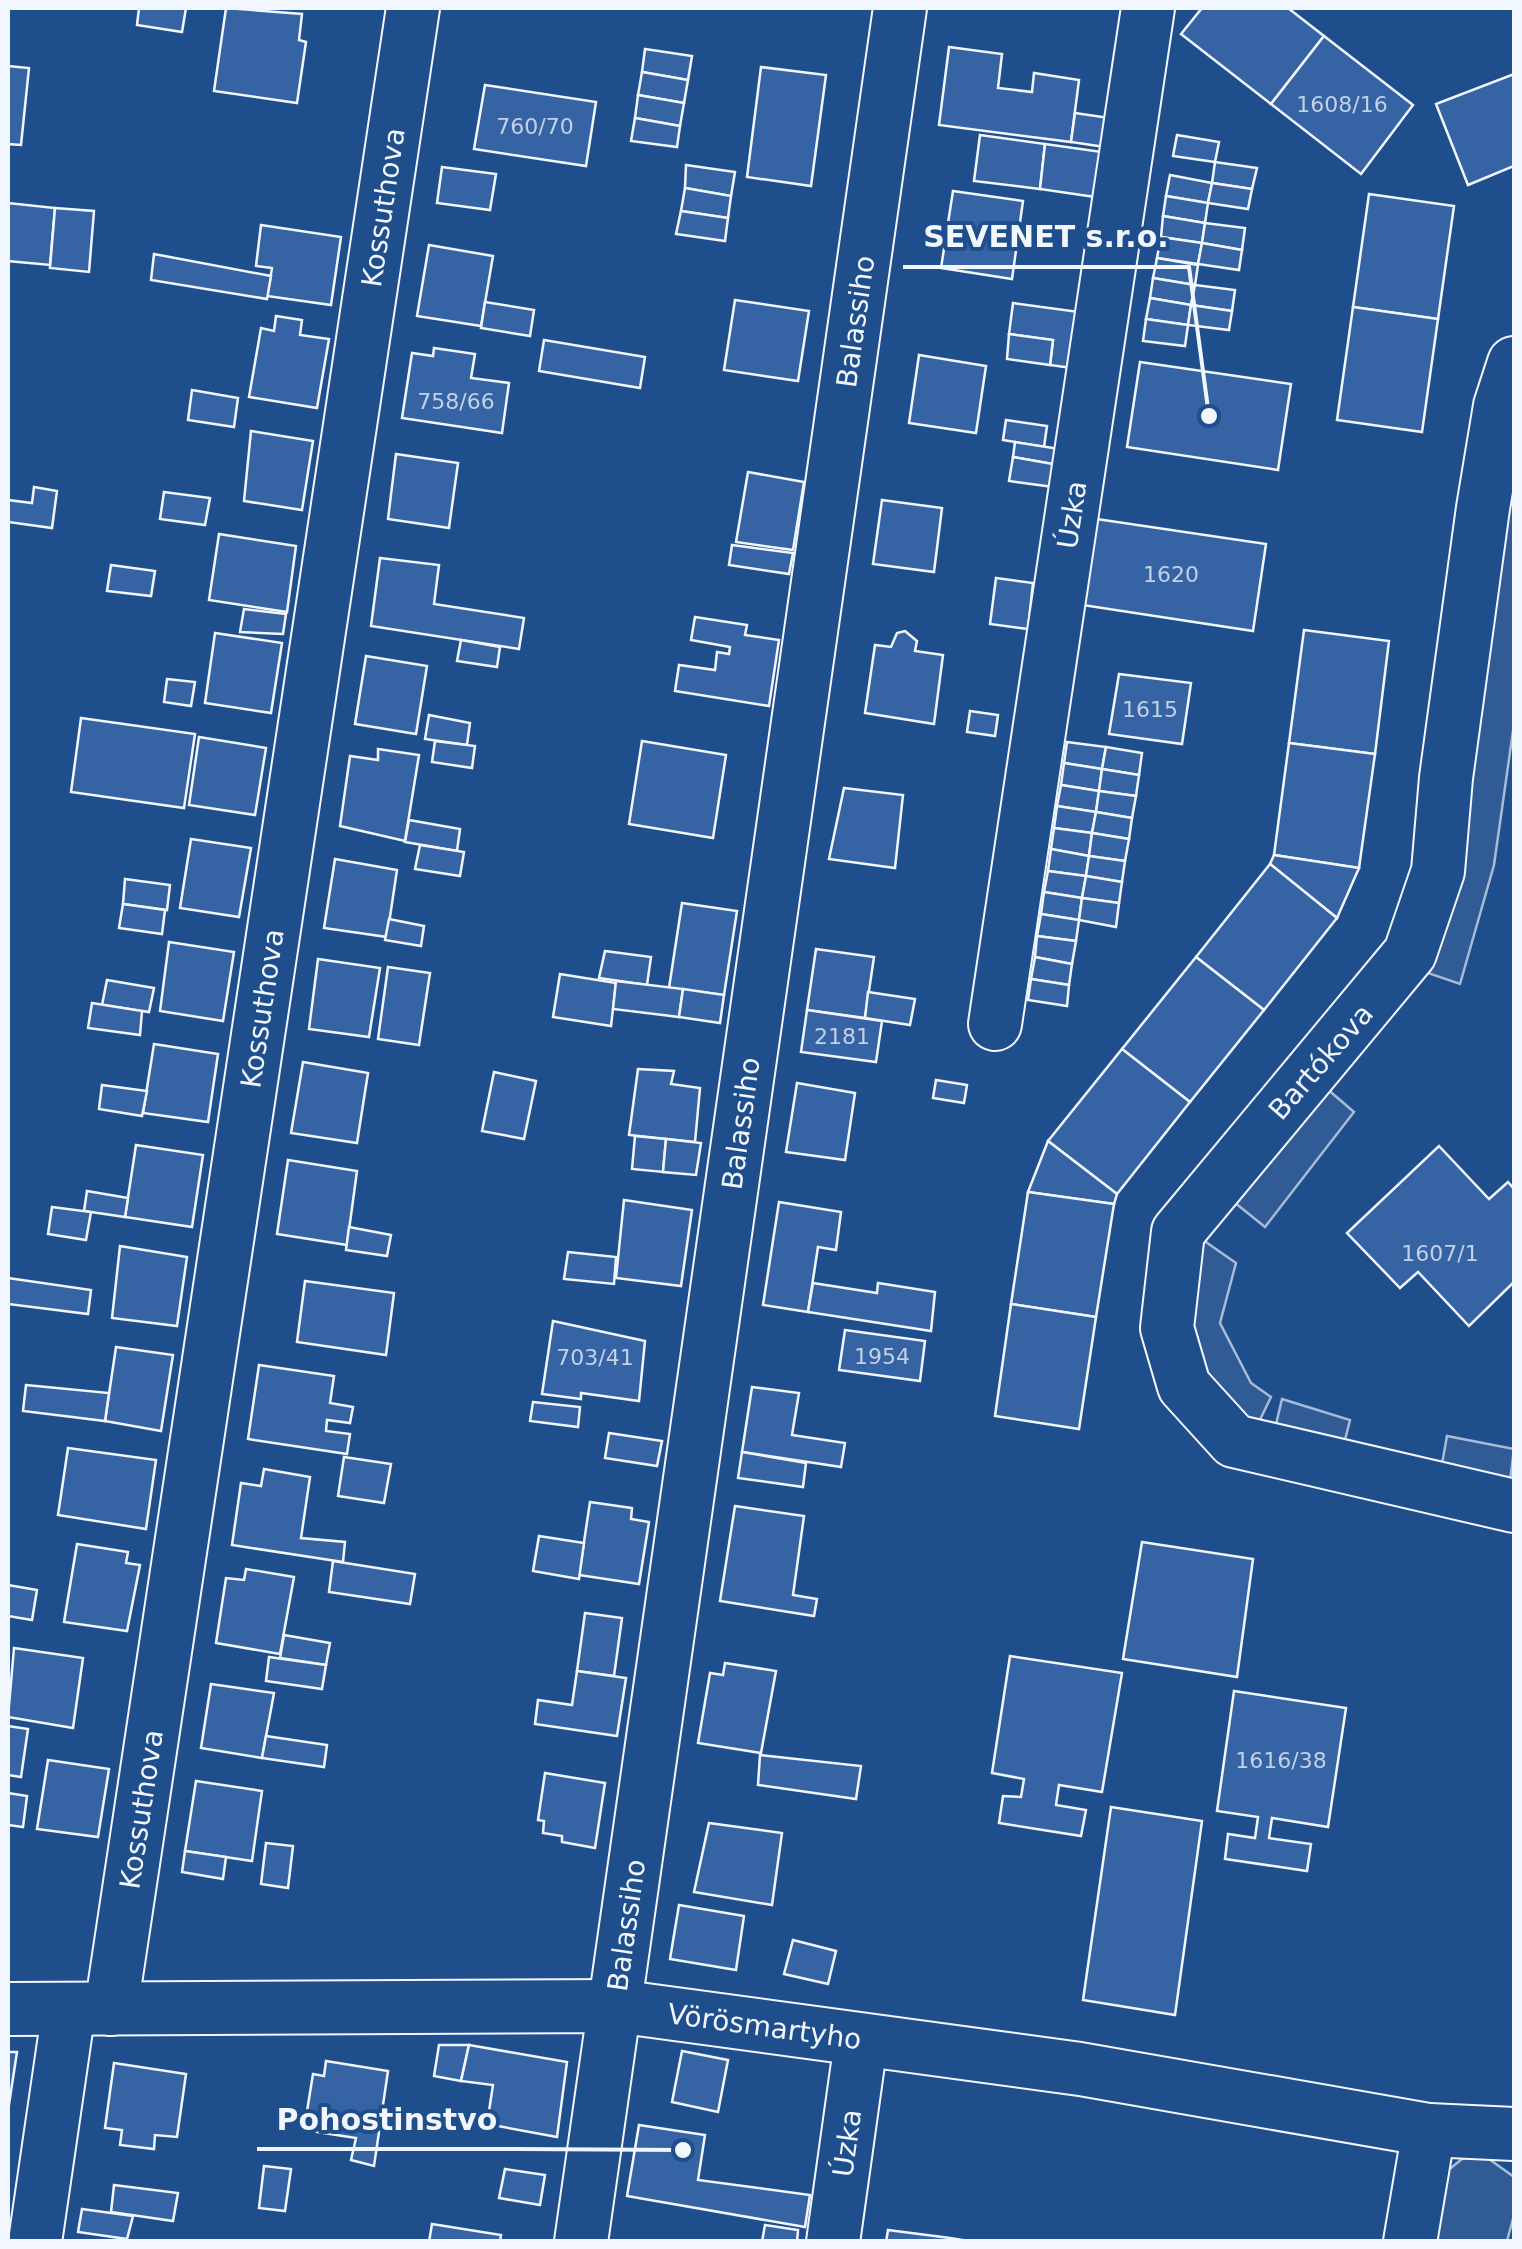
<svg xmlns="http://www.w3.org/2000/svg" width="1522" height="2249" font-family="'DejaVu Sans',sans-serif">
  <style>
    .built { fill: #305b95; stroke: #a8bbd7; stroke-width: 2.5 }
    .building { fill: #3563a3; stroke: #f2f6ff; stroke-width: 2.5 }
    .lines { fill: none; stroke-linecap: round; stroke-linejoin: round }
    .minor-casing { stroke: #f2f6ff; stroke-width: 56 }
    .minor { stroke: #1f4e8c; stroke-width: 52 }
    .labels { text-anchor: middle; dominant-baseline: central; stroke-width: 8; stroke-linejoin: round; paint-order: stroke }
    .number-label { font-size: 22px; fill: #c3d1e8 }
    .street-label { font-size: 28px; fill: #f2f6ff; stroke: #1f4e8c }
    .leader { fill: none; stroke: #f2f6ff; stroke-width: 4 }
    .callout-dot { fill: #f2f6ff; stroke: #1f4e8c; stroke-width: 4 }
    .callout-label { font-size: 30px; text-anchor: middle; font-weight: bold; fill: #f2f6ff; stroke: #1f4e8c; stroke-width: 8; stroke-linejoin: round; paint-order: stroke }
  </style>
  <rect width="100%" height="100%" fill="#1f4e8c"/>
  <g class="built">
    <polygon points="1514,467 1514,724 1494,865 1460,984 1422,971"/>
    <polygon points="1326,1088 1354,1112 1265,1227 1234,1202"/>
    <polygon points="1203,1240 1236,1263 1220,1323 1251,1383 1271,1397 1255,1430 1232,1417 1185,1345"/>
    <polygon points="1282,1399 1350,1420 1341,1456 1273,1437"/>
    <polygon points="1447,1436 1514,1449 1509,1489 1440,1475"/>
    <polygon points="1482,2154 1514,2177 1514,2215 1507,2241 1430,2242 1446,2172 1462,2159"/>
  </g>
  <g class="building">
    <polygon points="139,8 186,8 182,32 137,25"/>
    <polygon points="226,8 302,14 299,40 306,42 297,103 214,91"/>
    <polygon points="1202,8 1288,8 1324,36 1271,104 1181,34"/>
    <polygon points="1324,36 1413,105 1361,174 1271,104"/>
    <polygon points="949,47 1002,54 998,88 1032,92 1034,73 1079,80 1071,142 939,125"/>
    <polygon points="645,49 692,56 688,80 642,72"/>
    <polygon points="8,66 29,68 21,145 8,144"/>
    <polygon points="761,67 826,75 811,186 747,177"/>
    <polygon points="642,72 688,80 684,103 638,95"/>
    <polygon points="1514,74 1514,166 1468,185 1436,104"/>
    <polygon points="485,85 596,102 586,166 474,149"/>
    <polygon points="638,95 684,103 680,126 635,118"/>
    <polygon points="1075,113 1116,119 1112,148 1071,142"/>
    <polygon points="635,118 680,126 677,147 631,141"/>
    <polygon points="980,135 1045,144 1040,189 974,181"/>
    <polygon points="1177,135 1219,142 1215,162 1173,156"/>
    <polygon points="1045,144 1109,153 1102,198 1040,189"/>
    <polygon points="1215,162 1257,168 1252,189 1212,183"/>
    <polygon points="686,165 735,172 731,196 685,188"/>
    <polygon points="442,167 496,174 490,210 437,203"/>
    <polygon points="1170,175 1212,183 1208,203 1166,196"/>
    <polygon points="1212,183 1252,189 1248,209 1208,203"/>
    <polygon points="685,188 731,196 728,218 681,211"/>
    <polygon points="953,191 1023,201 1012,279 941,268"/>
    <polygon points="1369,194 1454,206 1438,319 1353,307"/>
    <polygon points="1166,196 1208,203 1205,223 1163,216"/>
    <polygon points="8,203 55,208 50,265 8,261"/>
    <polygon points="55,208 94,211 89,272 50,268"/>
    <polygon points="681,211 728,218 725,241 676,234"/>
    <polygon points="1163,216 1205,223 1202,243 1161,237"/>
    <polygon points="1205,223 1245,228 1242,250 1202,243"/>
    <polygon points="261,225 341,237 331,305 267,296 272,268 256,266"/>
    <polygon points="1161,237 1202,243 1198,264 1157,258"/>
    <polygon points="1202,243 1242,250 1239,270 1198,264"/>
    <polygon points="429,245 493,256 481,326 417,316"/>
    <polygon points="154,254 271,276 267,299 151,280"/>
    <polygon points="1157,258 1198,265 1195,285 1153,278"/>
    <polygon points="1153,278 1195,285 1191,305 1150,298"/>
    <polygon points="1195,285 1235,290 1232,311 1191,305"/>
    <polygon points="1150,298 1191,305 1188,325 1146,319"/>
    <polygon points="735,300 809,311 798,381 724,370"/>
    <polygon points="485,302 534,310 530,336 481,328"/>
    <polygon points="1013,303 1079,312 1072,368 1050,365 1053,340 1009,334"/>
    <polygon points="1191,305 1232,311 1229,330 1188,325"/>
    <polygon points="1353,307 1438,319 1422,432 1337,420"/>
    <polygon points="276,316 302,320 300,335 329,339 317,408 249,397 261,328 274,331"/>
    <polygon points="1146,319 1188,325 1185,346 1143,341"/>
    <polygon points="1009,334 1053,340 1050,365 1007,359"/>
    <polygon points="544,340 645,357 640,388 539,371"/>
    <polygon points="434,348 475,354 471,378 509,383 502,433 402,418 412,353 433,356"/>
    <polygon points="919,355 986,366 976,433 909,423"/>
    <polygon points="1140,362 1291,384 1278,470 1127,447"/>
    <polygon points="192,390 238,398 234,427 188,420"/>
    <polygon points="1006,420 1047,426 1044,447 1003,440"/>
    <polygon points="251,431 313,441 302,510 244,501"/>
    <polygon points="1015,442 1066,450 1064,466 1013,457"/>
    <polygon points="396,454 458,463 449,528 388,519"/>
    <polygon points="1013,457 1064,466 1061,488 1009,481"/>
    <polygon points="748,472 804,482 793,550 736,542"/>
    <polygon points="34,487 57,491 52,528 8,522 8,500 32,503"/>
    <polygon points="164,492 210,498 205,525 160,519"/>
    <polygon points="882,500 942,508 934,572 873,564"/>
    <polygon points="1090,518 1266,544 1253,631 1076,604"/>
    <polygon points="219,534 296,546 287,612 209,600"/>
    <polygon points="732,545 793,553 789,574 729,565"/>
    <polygon points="380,558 439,565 434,604 524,618 519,649 371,626"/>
    <polygon points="111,565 155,571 151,596 107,591"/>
    <polygon points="996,578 1033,583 1028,629 990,624"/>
    <polygon points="244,609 286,614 283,634 240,632"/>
    <polygon points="695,617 747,625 745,635 779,640 769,706 675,691 679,665 715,670 717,652 729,654 730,647 691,640"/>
    <polygon points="1304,630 1389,641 1375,754 1289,743"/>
    <polygon points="905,631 917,641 915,651 943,655 934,724 865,713 875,645 891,647 897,633"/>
    <polygon points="215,633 282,643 271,713 205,703"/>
    <polygon points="461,640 500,647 497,667 457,661"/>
    <polygon points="366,656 427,666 416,734 355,724"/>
    <polygon points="1119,674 1191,683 1182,744 1109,734"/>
    <polygon points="167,679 195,682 191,706 164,702"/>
    <polygon points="970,711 998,715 995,736 967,732"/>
    <polygon points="429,715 470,723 467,745 425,739"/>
    <polygon points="81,718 195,734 184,808 71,792"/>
    <polygon points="199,737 266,748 255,815 189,805"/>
    <polygon points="435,741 475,746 472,768 432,762"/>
    <polygon points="642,741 726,755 713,838 629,824"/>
    <polygon points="1067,742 1106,747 1102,769 1064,763"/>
    <polygon points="1289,743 1375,754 1359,868 1274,855"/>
    <polygon points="1106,747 1142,753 1139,775 1102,769"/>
    <polygon points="378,749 419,755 405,841 340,826 350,756 378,760"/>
    <polygon points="1064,763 1102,769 1099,791 1061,785"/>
    <polygon points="1102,769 1139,775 1136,796 1099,791"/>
    <polygon points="1061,785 1099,791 1096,812 1057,806"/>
    <polygon points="844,788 903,795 895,868 829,859"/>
    <polygon points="1099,791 1136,796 1132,818 1096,812"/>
    <polygon points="1057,806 1096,812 1092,833 1054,828"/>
    <polygon points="1096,812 1132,818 1129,839 1092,833"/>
    <polygon points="409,820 460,829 457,851 405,842"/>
    <polygon points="1054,828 1092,833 1089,856 1051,849"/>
    <polygon points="1092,833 1129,839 1125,861 1089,856"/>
    <polygon points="191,839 251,848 239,917 180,908"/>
    <polygon points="420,845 464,852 460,876 415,869"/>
    <polygon points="1051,849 1089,856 1086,876 1048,871"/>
    <polygon points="1274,855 1359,868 1337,918 1270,864"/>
    <polygon points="1089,856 1125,861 1122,882 1086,876"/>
    <polygon points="335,859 397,870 387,937 324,928"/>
    <polygon points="1270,864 1337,918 1264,1010 1196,957"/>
    <polygon points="1048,871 1086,876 1082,898 1044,892"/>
    <polygon points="1086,876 1122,882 1119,903 1082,898"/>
    <polygon points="125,879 170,885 167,910 123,904"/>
    <polygon points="1044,892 1082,898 1079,920 1041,914"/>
    <polygon points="1082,898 1119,903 1116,927 1079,920"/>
    <polygon points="682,903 737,911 724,995 669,988"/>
    <polygon points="123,904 165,910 162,934 119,928"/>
    <polygon points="1041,914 1079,920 1076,941 1037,936"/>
    <polygon points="389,919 424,926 421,946 385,940"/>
    <polygon points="1037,936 1076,941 1072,964 1035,957"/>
    <polygon points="169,942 234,952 223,1021 160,1011"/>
    <polygon points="816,949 874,957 865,1018 807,1010"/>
    <polygon points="605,951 651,957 647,985 599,978"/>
    <polygon points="1035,957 1072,964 1069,985 1031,979"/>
    <polygon points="1196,957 1264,1010 1190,1102 1122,1049"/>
    <polygon points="318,959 380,968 369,1037 309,1029"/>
    <polygon points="388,967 430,973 419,1045 378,1039"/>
    <polygon points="560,974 616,983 611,1026 553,1017"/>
    <polygon points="1031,979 1069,985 1067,1006 1028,1000"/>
    <polygon points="107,980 154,988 149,1012 102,1005"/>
    <polygon points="616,981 683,989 679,1017 613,1009"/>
    <polygon points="683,989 724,995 720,1023 679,1017"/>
    <polygon points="868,992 915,999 910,1025 865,1018"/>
    <polygon points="92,1003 142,1011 140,1035 88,1028"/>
    <polygon points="807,1010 882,1021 876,1062 801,1052"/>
    <polygon points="154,1044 218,1054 208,1122 143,1113"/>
    <polygon points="1122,1049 1190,1102 1117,1194 1048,1141"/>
    <polygon points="303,1062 368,1073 357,1143 291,1133"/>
    <polygon points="638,1069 674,1071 671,1084 700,1088 695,1142 629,1135"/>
    <polygon points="494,1072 536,1081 524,1139 482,1131"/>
    <polygon points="936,1080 967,1085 964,1103 933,1098"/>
    <polygon points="797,1083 855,1093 845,1160 786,1152"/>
    <polygon points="102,1085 147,1091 142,1116 99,1109"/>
    <polygon points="635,1136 666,1139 663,1172 632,1169"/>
    <polygon points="666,1139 701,1143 696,1175 663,1172"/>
    <polygon points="1048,1141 1117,1194 1114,1204 1028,1192"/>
    <polygon points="136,1145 203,1155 192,1227 125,1217"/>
    <polygon points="1439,1146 1489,1199 1508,1182 1514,1189 1514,1282 1469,1326 1418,1272 1400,1288 1347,1233"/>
    <polygon points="288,1160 357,1171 347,1245 277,1234"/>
    <polygon points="87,1191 128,1198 125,1217 84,1211"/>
    <polygon points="1028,1192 1114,1204 1096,1317 1011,1304"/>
    <polygon points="624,1200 692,1210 681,1286 616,1278"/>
    <polygon points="779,1202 841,1212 836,1250 818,1247 808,1312 763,1305"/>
    <polygon points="52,1207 91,1212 86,1240 48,1234"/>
    <polygon points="349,1227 391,1235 387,1256 346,1250"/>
    <polygon points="120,1246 187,1257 177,1326 112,1318"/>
    <polygon points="568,1252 616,1257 614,1284 564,1279"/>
    <polygon points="8,1278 91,1290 88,1314 8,1304"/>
    <polygon points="305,1281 394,1293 386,1355 297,1342"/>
    <polygon points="813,1283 877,1293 878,1283 935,1292 931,1331 808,1312"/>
    <polygon points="1011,1304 1096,1317 1079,1429 995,1416"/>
    <polygon points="553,1321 645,1341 639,1401 581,1393 581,1399 542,1394"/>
    <polygon points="845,1330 925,1341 920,1381 839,1370"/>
    <polygon points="116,1347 173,1355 161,1431 105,1421"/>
    <polygon points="259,1365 334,1376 330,1403 353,1407 350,1423 327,1420 326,1431 350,1434 347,1454 248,1439"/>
    <polygon points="26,1385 109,1393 105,1421 23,1411"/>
    <polygon points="752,1387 799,1393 792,1435 845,1443 841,1467 742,1452"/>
    <polygon points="533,1402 580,1407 578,1427 530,1421"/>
    <polygon points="609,1433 662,1441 657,1466 605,1458"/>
    <polygon points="68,1448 156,1460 146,1529 58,1515"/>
    <polygon points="742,1452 806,1463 803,1487 738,1478"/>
    <polygon points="344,1457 391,1464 384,1503 338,1496"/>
    <polygon points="264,1469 310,1477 301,1538 345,1542 343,1562 232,1545 241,1483 261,1486"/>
    <polygon points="590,1502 632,1508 631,1519 649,1522 639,1584 579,1575"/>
    <polygon points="735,1506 804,1516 793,1595 817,1599 814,1616 720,1601"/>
    <polygon points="539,1536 584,1543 579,1579 533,1571"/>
    <polygon points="1142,1542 1253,1559 1237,1677 1123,1659"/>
    <polygon points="77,1544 128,1552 126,1563 140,1565 127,1631 64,1622"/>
    <polygon points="333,1561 415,1574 410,1604 329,1592"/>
    <polygon points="246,1569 294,1577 280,1654 216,1643 226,1578 244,1580"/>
    <polygon points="8,1585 37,1590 32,1620 8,1616"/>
    <polygon points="585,1613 622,1618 614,1676 577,1671"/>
    <polygon points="284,1635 330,1643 326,1665 280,1658"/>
    <polygon points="14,1648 83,1658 73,1728 8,1717"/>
    <polygon points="1010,1656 1122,1673 1102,1792 1059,1785 1056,1805 1086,1810 1081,1836 999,1823 1003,1796 1021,1797 1024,1779 992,1773"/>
    <polygon points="269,1657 326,1665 322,1689 266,1681"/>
    <polygon points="725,1663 776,1671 761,1753 698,1743 710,1673 723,1675"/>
    <polygon points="577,1671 626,1678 617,1736 535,1724 538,1700 572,1705"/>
    <polygon points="211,1684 274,1693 262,1758 201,1748"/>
    <polygon points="1234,1691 1346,1708 1328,1827 1272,1818 1269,1838 1311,1844 1307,1871 1225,1859 1228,1834 1255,1838 1258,1817 1217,1811"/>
    <polygon points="8,1726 28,1729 21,1777 8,1775"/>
    <polygon points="266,1736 327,1745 324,1767 262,1758"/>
    <polygon points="760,1755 861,1766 856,1799 758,1785"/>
    <polygon points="48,1760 109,1769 98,1837 37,1829"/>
    <polygon points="545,1773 605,1783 595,1848 562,1842 562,1836 543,1833 544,1821 538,1820"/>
    <polygon points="196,1781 262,1791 252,1861 185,1851"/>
    <polygon points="8,1793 27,1796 23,1827 8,1825"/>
    <polygon points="1111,1807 1202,1821 1175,2015 1083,2000"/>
    <polygon points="709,1823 782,1833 772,1905 694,1892"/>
    <polygon points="266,1843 293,1846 288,1888 261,1884"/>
    <polygon points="185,1851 226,1857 223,1879 182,1872"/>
    <polygon points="679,1905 744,1916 736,1970 670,1959"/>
    <polygon points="793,1940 836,1951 828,1984 784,1974"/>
    <polygon points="439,2045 469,2045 461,2081 434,2076"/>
    <polygon points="469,2045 567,2062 557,2137 487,2124 493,2085 461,2081"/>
    <polygon points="682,2051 728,2060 718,2112 672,2102"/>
    <polygon points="8,2052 17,2052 8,2111"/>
    <polygon points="326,2061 388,2071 374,2166 351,2160 356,2138 304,2130 313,2074 324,2076"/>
    <polygon points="114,2063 186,2074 177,2137 155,2135 154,2149 120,2145 122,2130 105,2128"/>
    <polygon points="639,2125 705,2135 698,2180 810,2195 805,2227 627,2196"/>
    <polygon points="264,2166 291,2169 285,2211 259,2208"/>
    <polygon points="505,2169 545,2175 540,2205 499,2198"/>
    <polygon points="114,2185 178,2193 173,2221 111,2212"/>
    <polygon points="82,2209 133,2216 127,2239 78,2232"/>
    <polygon points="432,2224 501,2235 500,2242 429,2242"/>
    <polygon points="765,2225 798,2230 797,2242 762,2242"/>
    <polygon points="888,2230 950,2238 975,2242 886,2242"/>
  </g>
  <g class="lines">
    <defs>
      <g id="minor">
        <polyline points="1514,363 1500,406 1483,508 1446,778 1438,871 1410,953 1178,1232 1167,1328 1184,1386 1234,1441 1514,1506"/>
        <path id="s1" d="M995,1024L1148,8"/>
        <path id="s2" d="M8,2009L616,2006L1080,2069L1429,2130L1514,2134"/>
        <path id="s3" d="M111,2009L413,8"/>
        <polyline points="35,2242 69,2009"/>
        <path id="s4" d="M581,2242L900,8"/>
        <path id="s5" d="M833,2242L861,2042"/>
        <polyline points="1410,2242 1429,2130"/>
      </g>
    </defs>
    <use href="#minor" class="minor-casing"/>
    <use href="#minor" class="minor"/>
  </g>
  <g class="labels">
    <g class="number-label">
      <text x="1342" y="104">1608/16</text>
      <text x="535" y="126">760/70</text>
      <text x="456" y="401">758/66</text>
      <text x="1171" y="574">1620</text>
      <text x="1150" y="709">1615</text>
      <text x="842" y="1036">2181</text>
      <text x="1440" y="1253">1607/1</text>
      <text x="882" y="1356">1954</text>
      <text x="595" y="1357">703/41</text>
      <text x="1281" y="1760">1616/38</text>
    </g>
    <g class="street-label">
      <text stroke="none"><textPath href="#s3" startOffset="1822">Kossuthova</textPath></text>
      <text stroke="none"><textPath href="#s4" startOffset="1940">Balassiho</textPath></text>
      <text stroke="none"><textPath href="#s1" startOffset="515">Úzka</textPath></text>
      <text stroke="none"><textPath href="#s3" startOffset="1012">Kossuthova</textPath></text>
      <text transform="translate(1321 1062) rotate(-49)">Bartókova</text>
      <text stroke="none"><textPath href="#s4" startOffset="1130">Balassiho</textPath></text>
      <text stroke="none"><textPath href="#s3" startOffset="202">Kossuthova</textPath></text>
      <text stroke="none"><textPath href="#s4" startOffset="320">Balassiho</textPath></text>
      <text stroke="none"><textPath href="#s2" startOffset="758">Vörösmartyho</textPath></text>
      <text stroke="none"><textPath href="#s5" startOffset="100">Úzka</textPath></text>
    </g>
  </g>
  <path class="leader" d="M1209 416L1189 267H903M683 2150L518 2149H257"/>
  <g class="callout-dot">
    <circle cx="1209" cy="416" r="10"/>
    <circle cx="683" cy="2150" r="10"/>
  </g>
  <g class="callout-label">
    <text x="1046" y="247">SEVENET s.r.o.</text>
    <text x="387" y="2130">Pohostinstvo</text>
  </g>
  <rect width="1522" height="2249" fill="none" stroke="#f2f6ff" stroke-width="20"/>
</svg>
